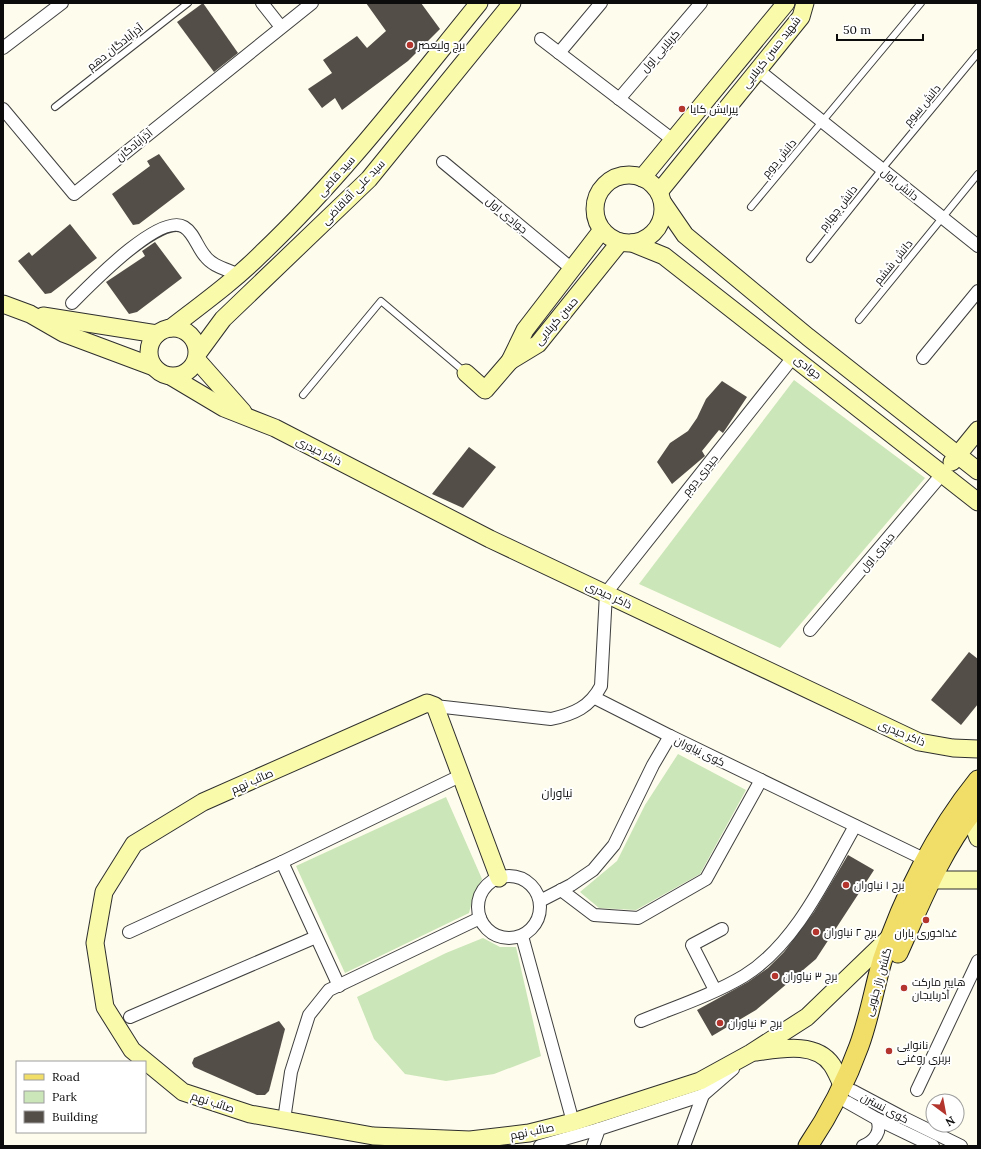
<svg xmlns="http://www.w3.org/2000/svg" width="981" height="1149" font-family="Lora,Cairo,serif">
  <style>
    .green { fill: #cbe6b8 }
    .building { fill: #544e49 }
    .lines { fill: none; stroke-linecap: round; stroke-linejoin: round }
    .lane-casing { stroke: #3f3f3f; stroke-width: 8 }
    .street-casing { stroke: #3f3f3f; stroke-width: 14 }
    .secondary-casing { stroke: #2e2e2e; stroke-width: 19 }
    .primary-casing { stroke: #1d1d1d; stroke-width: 21 }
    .lane { stroke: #fff; stroke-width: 6 }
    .street { stroke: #fff; stroke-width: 12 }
    .secondary { stroke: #fafaab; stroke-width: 17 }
    .primary { stroke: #f0de69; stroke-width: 19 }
    .poi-dot { fill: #b3352d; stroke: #fff; stroke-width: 1.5 }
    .labels { text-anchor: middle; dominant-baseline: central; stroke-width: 4; stroke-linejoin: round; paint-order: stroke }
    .poi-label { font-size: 11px; fill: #0c0c0c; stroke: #fff; text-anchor: start }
    .street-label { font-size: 11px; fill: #0c0c0c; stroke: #fff }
    .neighbourhood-label { font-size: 12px; fill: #0c0c0c; stroke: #fff }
  </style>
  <rect width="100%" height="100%" fill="#fefcec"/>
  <g class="green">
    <polygon points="794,380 925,478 780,648 639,584"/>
    <polygon points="678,754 746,790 700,874 636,910 599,908 580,892 617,861 645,805"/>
    <polygon points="446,797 482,879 473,897 469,913 345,973 296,866"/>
    <polygon points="483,938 500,947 516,947 541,1056 494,1074 446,1081 405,1074 374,1039 357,997 446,953"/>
  </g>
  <g class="building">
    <polygon points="203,3 238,53 214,72 177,22"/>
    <polygon points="366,3 421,3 440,29 408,61 342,110 335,98 322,108 308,89 332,73 323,60 357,36 367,48 386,31"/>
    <polygon points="159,154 185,189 139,224 133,225 112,194 150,166 147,161"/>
    <polygon points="70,224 97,258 51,293 45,294 18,261 29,252 32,256"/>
    <polygon points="155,242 182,278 137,312 129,314 106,282 145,256 142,251"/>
    <polygon points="722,381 747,397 723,433 719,430 702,451 705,456 672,484 657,462 670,443 688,431 697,418 706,399"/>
    <polygon points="469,447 496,467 463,508 432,494"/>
    <polygon points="969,652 978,659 978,704 961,725 931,700"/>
    <polygon points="848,855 874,870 816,959 756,1010 712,1036 697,1010 748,982 768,968 784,952 814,912"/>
    <polygon points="279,1021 285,1029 269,1091 265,1095 257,1095 194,1067 192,1063 194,1058"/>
  </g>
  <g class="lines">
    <defs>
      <g id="lane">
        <polyline points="55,107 188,3"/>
        <polyline points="751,207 921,3"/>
        <polyline points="810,259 882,169 978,53"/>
        <polyline points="859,320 978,174"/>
        <polyline points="303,395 381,301 466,373"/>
      </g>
      <g id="street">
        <polyline points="262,3 281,27"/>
        <polyline points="541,39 673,140"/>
        <polyline points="3,48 62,3"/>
        <polyline points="559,53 601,3"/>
        <polyline points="758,70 978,246"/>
        <polyline points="619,99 701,3"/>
        <polyline points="3,109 74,194 312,3"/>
        <polyline points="443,162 572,269"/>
        <path d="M72,303C89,286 160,212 184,227C194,233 197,247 205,256C213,267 227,269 239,275"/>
        <polyline points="923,358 978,291"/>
        <polyline points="810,630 943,473"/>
        <polyline points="595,698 670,736"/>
        <path d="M435,706L551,719C574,714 590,707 601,686L606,593L794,356"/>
        <polyline points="282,862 339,986"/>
        <circle cx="509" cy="907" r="31"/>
        <polyline points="561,890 594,915 638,918 706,879 761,780"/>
        <polyline points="540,901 571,885 593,870 614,845 653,765 670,736 926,860"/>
        <polyline points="129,932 282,862 462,775"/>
        <polyline points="522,936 573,1122"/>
        <polyline points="715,990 692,945 722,929"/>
        <polyline points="130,1017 316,937"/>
        <path d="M641,1021C675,1007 712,995 744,976C796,944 826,877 855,826"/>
        <polyline points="917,1090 978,961"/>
        <polyline points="853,1091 902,1117 961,1146"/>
        <polyline points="847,1102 877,1119 933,1146"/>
        <polyline points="284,1120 291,1072 309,1015 329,990 480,918"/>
        <polyline points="540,1146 599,1129"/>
        <polyline points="593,1146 599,1129 703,1095 733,1069"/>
        <polyline points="684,1146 703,1095"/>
        <path d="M863,1146C875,1141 882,1131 877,1119"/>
      </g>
      <g id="secondary">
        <circle cx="629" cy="209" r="34"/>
        <polyline points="642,178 786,3"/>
        <polyline points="659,192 801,17 805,3"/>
        <polyline points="663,203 685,235 808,337 978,471"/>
        <polyline points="602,230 525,330 510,361 538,344 620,242"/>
        <polyline points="632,243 664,256 978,502"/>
        <polyline points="3,304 30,314 63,333 154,367"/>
        <polyline points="43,316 157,334"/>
        <circle cx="173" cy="352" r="24"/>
        <path d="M171,328C202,304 234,281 262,253C342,177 409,89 479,3"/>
        <polyline points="198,353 223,319 369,179 512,3"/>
        <polyline points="197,360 243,412"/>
        <polyline points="466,373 485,390 510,361"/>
        <polyline points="172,377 224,408 275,428 490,539 919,742 953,748 978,749"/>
        <polyline points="952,462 978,430"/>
        <polyline points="970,815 978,838"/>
        <polyline points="499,878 435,706 427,703 203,802 134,844 104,892 95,943 105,1007 132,1050 183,1092 250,1114 373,1136 470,1140 529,1133 573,1122 700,1081 751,1053 807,1017 892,935"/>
        <polyline points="930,880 978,880"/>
        <path d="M756,1052C779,1049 816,1041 832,1065C836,1071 839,1078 842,1085"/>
      </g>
      <g id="primary">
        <path d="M898,953C921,902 942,848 978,805"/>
        <path d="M808,1146C829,1115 846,1082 859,1046C869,1019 874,989 882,961C903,897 936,832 978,780"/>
      </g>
    </defs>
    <use href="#lane" class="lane-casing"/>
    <use href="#street" class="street-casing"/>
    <use href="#secondary" class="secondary-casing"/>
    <use href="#primary" class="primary-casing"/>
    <use href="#lane" class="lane"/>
    <use href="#street" class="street"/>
    <use href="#secondary" class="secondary"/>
    <use href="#primary" class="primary"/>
  </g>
  <g class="poi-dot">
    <circle cx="410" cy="45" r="4"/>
    <circle cx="682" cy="109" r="4"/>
    <circle cx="846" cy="885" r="4"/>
    <circle cx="926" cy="920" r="4"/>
    <circle cx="816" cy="932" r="4"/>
    <circle cx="775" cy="976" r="4"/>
    <circle cx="904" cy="988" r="4"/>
    <circle cx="720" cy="1023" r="4"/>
    <circle cx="889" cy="1051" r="4"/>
  </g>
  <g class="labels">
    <g class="poi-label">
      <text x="418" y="45">برج ولیعصر</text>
      <text x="690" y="109">پیرایش کایا</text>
      <text x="854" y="885">برح ۱ نیاوران</text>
      <text x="824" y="932">برج ۲ نیاوران</text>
      <text x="926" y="933" text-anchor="middle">غذاخوری باران</text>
      <text x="783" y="976">برج ۳ نیاوران</text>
      <text x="912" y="982">هایپر مارکت<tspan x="912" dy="13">آذربایجان</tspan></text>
      <text x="728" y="1023">برج ۴ نیاوران</text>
      <text x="897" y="1045">نانوایی<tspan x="897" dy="13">بربری روغنی</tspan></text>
    </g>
    <g class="street-label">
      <text transform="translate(115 47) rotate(-38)">آذرآبادگان دهم</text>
      <text transform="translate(660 51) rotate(-49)">کربلایی اول</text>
      <text transform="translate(771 52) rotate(-52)">شهید حسن کربلایی</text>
      <text transform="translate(922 105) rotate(-50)">دانش سوم</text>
      <text transform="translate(134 145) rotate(-39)">آذرآبادگان</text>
      <text transform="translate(779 158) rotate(-50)">دانش دوم</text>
      <text transform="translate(336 176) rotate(-48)">سید قاضی</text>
      <text transform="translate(900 184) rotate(39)">دانش اول</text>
      <text transform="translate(353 192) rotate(-46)">سید علی آقاقاضی</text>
      <text transform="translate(838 208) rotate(-52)">دانش چهارم</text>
      <text transform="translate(507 215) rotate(40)">جوادی اول</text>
      <text transform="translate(893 262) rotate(-51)">دانش ششم</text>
      <text transform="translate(556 321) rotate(-49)">حسن کربلایی</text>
      <text transform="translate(808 367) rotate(38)">جوادی</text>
      <text transform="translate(319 451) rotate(27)">ذاکر حیدری</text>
      <text transform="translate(700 475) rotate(-51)">حیدری دوم</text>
      <text transform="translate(877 552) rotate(-50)">حیدری اول</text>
      <text transform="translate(609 595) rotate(25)">ذاکر حیدری</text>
      <text transform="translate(902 733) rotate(23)">ذاکر حیدری</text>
      <text transform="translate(700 751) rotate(26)">کوی نیاوران</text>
      <text transform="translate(252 781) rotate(-24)">صائب نهم</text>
      <text transform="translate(878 982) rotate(-74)">گلشن راز جنوبی</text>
      <text transform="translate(213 1102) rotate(18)">صائب نهم</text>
      <text transform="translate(885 1108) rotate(28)">کوی نسترن</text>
      <text transform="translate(532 1131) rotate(-11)">صائب نهم</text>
    </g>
    <g class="neighbourhood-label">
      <text x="557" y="792">نیاوران</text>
    </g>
  </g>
  <rect width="981" height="1149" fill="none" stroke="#0c0c0c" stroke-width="8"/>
  <rect x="16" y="1061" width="130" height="72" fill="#ffffff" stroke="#9e9e9e"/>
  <rect x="24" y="1074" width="20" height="6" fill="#f0de69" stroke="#9e9e9e"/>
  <text x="52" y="1081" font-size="12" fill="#0c0c0c">Road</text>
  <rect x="24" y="1091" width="20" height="12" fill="#cbe6b8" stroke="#9e9e9e"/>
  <text x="52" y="1101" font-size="12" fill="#0c0c0c">Park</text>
  <rect x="24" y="1111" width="20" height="12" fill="#544e49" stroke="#9e9e9e"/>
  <text x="52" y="1121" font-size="12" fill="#0c0c0c">Building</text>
  <g transform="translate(945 1113) rotate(148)"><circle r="19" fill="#ffffff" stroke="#9e9e9e"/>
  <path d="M0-3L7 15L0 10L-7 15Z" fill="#b3352d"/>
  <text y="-6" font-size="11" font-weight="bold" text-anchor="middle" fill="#0c0c0c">N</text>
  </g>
  <path d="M837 34v6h86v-6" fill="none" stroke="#0c0c0c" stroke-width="2"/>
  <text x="843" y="34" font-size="12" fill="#0c0c0c" stroke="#ffffff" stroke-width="3" paint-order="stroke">50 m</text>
</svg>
